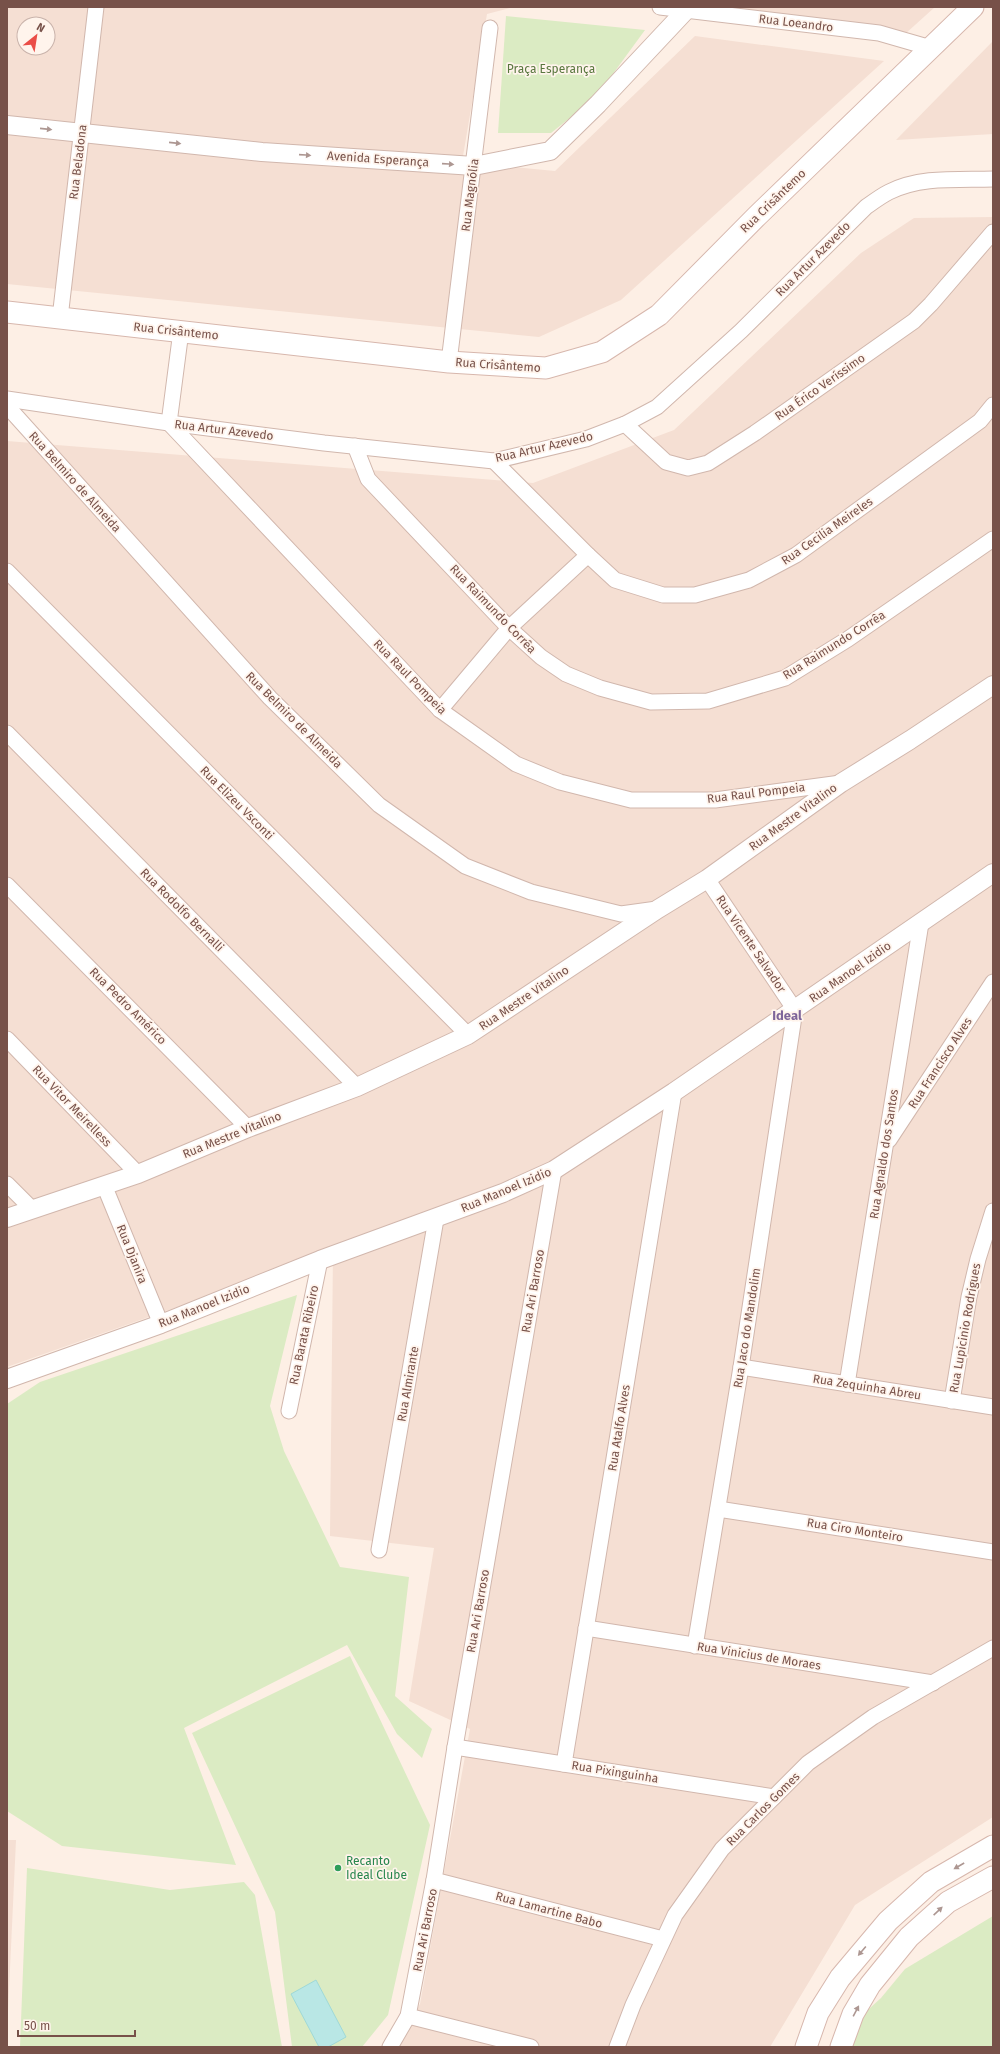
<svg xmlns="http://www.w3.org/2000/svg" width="1000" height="2054" font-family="'Fira Sans',sans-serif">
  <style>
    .residential { fill: #f5dfd3; fill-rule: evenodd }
    .green { fill: #dbebc3 }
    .water { fill: #b9e7e5; stroke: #9fd9d7 }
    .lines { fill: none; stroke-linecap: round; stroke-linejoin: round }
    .minor-casing { stroke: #d1b7ad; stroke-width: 17 }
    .tertiary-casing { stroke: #d1b7ad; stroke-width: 20 }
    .secondary-casing { stroke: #d7b7ad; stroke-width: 23 }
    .minor { stroke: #fff; stroke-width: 15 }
    .tertiary { stroke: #fff; stroke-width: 18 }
    .secondary { stroke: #fff; stroke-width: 21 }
    .oneway { fill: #ad9792 }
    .leisure-dot { fill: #2e9e5b; stroke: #fff4ec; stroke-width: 1.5 }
    .labels { text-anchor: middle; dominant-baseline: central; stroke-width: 3.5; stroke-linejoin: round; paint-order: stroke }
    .street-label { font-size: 12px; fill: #775149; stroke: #fff4ec }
    .park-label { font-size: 12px; fill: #59773e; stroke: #fff4ec }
    .leisure-label { font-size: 12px; fill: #27864d; stroke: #fff4ec; text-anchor: start }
    .neighbourhood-label { font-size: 13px; font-weight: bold; fill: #7e659a; stroke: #fff4ec }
  </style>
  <rect width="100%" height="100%" fill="#fdefe5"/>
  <g class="residential">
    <path d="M7,7H514L487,14L462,162L555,171L695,36L884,61L621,300L539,337L7,284ZM24,24H48V48H24Z"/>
    <polygon points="709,7 935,7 905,34"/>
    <polygon points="993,41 993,134 896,140"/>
    <polygon points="993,217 993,1817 855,1905 770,2047 395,2047 420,2004 470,1729 409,1701 434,1548 330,1536 333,1252 7,1367 7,441 533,483 674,430 861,253 914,218"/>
    <polygon points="7,1840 16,1840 7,2033"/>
  </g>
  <g class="green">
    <polygon points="506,16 645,30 596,97 551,133 498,133"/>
    <polygon points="297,1295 270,1406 284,1451 340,1567 409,1577 395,1696 432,1729 422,1758 397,1734 347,1645 184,1728 236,1865 62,1846 7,1811 7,1404 40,1382"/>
    <polygon points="350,1656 430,1825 388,2015 362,2047 292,2047 275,1912 192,1733"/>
    <polygon points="27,1868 170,1890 244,1882 255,1895 282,2047 20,2047"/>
    <polygon points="993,1916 993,2047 847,2047 859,2018 881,1998 905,1969"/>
  </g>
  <polygon class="water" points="316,1980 346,2037 328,2047 319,2047 291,1994"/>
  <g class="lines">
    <defs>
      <g id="minor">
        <polyline points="660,7 879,33 931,48"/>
        <polyline points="60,318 96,7"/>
        <polyline points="181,331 169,423 440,710 516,764 560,782 631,800 715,800 841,783"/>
        <polyline points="449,362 490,28"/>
        <path d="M7,399L169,423L324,443L494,461L586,439L625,424L657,407L741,331L866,207C873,202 881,196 889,192C921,176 958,180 993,179"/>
        <polyline points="7,406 270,698 379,805 465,866 531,892 621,914 657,909"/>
        <polyline points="625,424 666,462 688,468 708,463 755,433 914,321 931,304 993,232"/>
        <polyline points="355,446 368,479 509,628 541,657 566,674 600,688 651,702 708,701 785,678 848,639 993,539"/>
        <polyline points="494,461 588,555 615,580 663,595 695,595 749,580 796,555 980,421 993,405"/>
        <polyline points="7,571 468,1035"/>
        <polyline points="440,710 509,628 588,555"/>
        <polyline points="7,733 357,1087"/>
        <polyline points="7,885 248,1128"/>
        <polyline points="7,1039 138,1174"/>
        <polyline points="889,1140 993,982"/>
        <polyline points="7,1184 32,1209"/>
        <polyline points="104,1185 161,1324"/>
        <polyline points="741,1367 993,1407"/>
        <polyline points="847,1384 921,923"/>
        <polyline points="952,1401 969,1297 978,1259 993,1211"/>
        <polyline points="289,1411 320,1260"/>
        <polyline points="718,1509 993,1552"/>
        <polyline points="379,1550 436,1219"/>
        <polyline points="586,1628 933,1683"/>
        <polyline points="695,1646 741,1367 795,1010 707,879"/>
        <polyline points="455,1747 774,1797"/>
        <polyline points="564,1764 674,1092"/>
        <polyline points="434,1880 663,1939"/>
        <polyline points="408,2016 531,2047"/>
        <polyline points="390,2047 408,2016 434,1880 455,1747 554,1170"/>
        <polyline points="617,2047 633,2005 675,1915 722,1849 808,1763 873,1717 993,1648"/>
      </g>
      <g id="tertiary">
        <polyline points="7,125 262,152 474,166 550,151 598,104 689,7"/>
        <polyline points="7,1218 138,1174 248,1128 357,1087 468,1035 658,909 707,879 841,783 910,740 993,685"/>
        <polyline points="7,1379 161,1324 320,1260 503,1193 554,1170 674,1092 993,873"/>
      </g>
      <g id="secondary">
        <polyline points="7,312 449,362 546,368 602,352 659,315 757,216 973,7"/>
        <polyline points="806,2047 818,2013 840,1978 888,1921 931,1882 993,1846"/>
        <polyline points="841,2047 853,2014 870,1985 909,1937 948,1902 993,1877"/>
      </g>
    </defs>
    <use href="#minor" class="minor-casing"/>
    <use href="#tertiary" class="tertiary-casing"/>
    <use href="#secondary" class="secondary-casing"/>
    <use href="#minor" class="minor"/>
    <use href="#tertiary" class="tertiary"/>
    <use href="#secondary" class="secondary"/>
  </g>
  <defs><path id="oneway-solid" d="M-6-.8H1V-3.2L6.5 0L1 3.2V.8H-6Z"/></defs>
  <g class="oneway">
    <use href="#oneway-solid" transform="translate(46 129) rotate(6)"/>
    <use href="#oneway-solid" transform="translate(175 143) rotate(6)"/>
    <use href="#oneway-solid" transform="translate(305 155) rotate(4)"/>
    <use href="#oneway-solid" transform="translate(448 164) rotate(4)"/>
    <use href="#oneway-solid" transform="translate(959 1866) rotate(150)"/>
    <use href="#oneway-solid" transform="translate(938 1911) rotate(-43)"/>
    <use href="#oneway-solid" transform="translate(862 1951) rotate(130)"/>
    <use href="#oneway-solid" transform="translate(856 2011) rotate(-62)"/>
  </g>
  <circle class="leisure-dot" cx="338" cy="1868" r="4"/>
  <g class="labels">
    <g class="street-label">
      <text transform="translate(796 23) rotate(7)">Rua Loeandro</text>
      <text transform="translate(378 159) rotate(4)">Avenida Esperança</text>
      <text transform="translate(78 162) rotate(-83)">Rua Beladona</text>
      <text transform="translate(470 195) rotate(-83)">Rua Magnólia</text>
      <text transform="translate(773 201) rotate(-44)">Rua Crisântemo</text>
      <text transform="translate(813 259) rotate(-45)">Rua Artur Azevedo</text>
      <text transform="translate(176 331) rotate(6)">Rua Crisântemo</text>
      <text transform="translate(498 365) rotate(4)">Rua Crisântemo</text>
      <text transform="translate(820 387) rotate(-35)">Rua Érico Veríssimo</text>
      <text transform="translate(224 430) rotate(7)">Rua Artur Azevedo</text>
      <text transform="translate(544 447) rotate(-13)">Rua Artur Azevedo</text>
      <text transform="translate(75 482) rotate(48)">Rua Belmiro de Almeida</text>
      <text transform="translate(827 531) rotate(-35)">Rua Cecilia Meireles</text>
      <text transform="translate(493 609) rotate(46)">Rua Raimundo Corrêa</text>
      <text transform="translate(834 645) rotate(-32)">Rua Raimundo Corrêa</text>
      <text transform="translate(410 677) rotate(46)">Rua Raul Pompeia</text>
      <text transform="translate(294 720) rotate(45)">Rua Belmiro de Almeida</text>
      <text transform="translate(756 793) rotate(-7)">Rua Raul Pompeia</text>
      <text transform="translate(237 803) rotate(45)">Rua Elizeu Vsconti</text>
      <text transform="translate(793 817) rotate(-36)">Rua Mestre Vitalino</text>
      <text transform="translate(182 910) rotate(45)">Rua Rodolfo Bernalli</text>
      <text transform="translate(751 944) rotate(56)">Rua Vicente Salvador</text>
      <text transform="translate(850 972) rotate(-35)">Rua Manoel Izidio</text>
      <text transform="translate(524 998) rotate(-34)">Rua Mestre Vitalino</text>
      <text transform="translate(128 1006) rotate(45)">Rua Pedro Américo</text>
      <text transform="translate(940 1063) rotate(-57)">Rua Francisco Alves</text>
      <text transform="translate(72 1106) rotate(46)">Rua Vitor Meirelless</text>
      <text transform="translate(232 1135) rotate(-22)">Rua Mestre Vitalino</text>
      <text transform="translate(884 1154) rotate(-81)">Rua Agnaldo dos Santos</text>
      <text transform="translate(506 1190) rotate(-23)">Rua Manoel Izidio</text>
      <text transform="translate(132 1254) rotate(68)">Rua Djanira</text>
      <text transform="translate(533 1291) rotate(-80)">Rua Ari Barroso</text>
      <text transform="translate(204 1306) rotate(-22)">Rua Manoel Izidio</text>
      <text transform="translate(747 1328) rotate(-81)">Rua Jaco do Mandolim</text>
      <text transform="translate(965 1328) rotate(-80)">Rua Lupicinio Rodrigues</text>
      <text transform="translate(304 1335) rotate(-78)">Rua Barata Ribeiro</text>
      <text transform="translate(408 1384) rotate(-80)">Rua Almirante</text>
      <text transform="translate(867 1387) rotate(9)">Rua Zequinha Abreu</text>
      <text transform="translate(619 1428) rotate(-81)">Rua Atalfo Alves</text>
      <text transform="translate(855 1530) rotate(9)">Rua Ciro Monteiro</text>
      <text transform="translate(478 1611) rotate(-80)">Rua Ari Barroso</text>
      <text transform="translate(759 1656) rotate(9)">Rua Vinicius de Moraes</text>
      <text transform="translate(615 1772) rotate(9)">Rua Pixinguinha</text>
      <text transform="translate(763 1809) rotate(-45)">Rua Carlos Gomes</text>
      <text transform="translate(549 1910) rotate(15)">Rua Lamartine Babo</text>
      <text transform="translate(425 1930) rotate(-79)">Rua Ari Barroso</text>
    </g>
    <g class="park-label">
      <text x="551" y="69">Praça Esperança</text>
    </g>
    <g class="leisure-label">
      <text x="346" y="1861">Recanto<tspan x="346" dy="14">Ideal Clube</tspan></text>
    </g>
    <g class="neighbourhood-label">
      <text x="787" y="1015">Ideal</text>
    </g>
  </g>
  <rect width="1000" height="2054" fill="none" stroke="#775149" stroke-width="16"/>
  <g transform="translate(36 36) rotate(30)"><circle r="19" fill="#fff4ec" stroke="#c9b3ab"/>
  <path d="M0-3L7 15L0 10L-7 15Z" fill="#ea4d47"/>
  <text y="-6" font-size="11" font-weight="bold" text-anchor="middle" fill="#775149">N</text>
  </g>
  <path d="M18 2030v6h117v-6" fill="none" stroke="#775149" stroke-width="2"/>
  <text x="24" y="2030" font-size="12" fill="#775149" stroke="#fff4ec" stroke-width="3" paint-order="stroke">50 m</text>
</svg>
